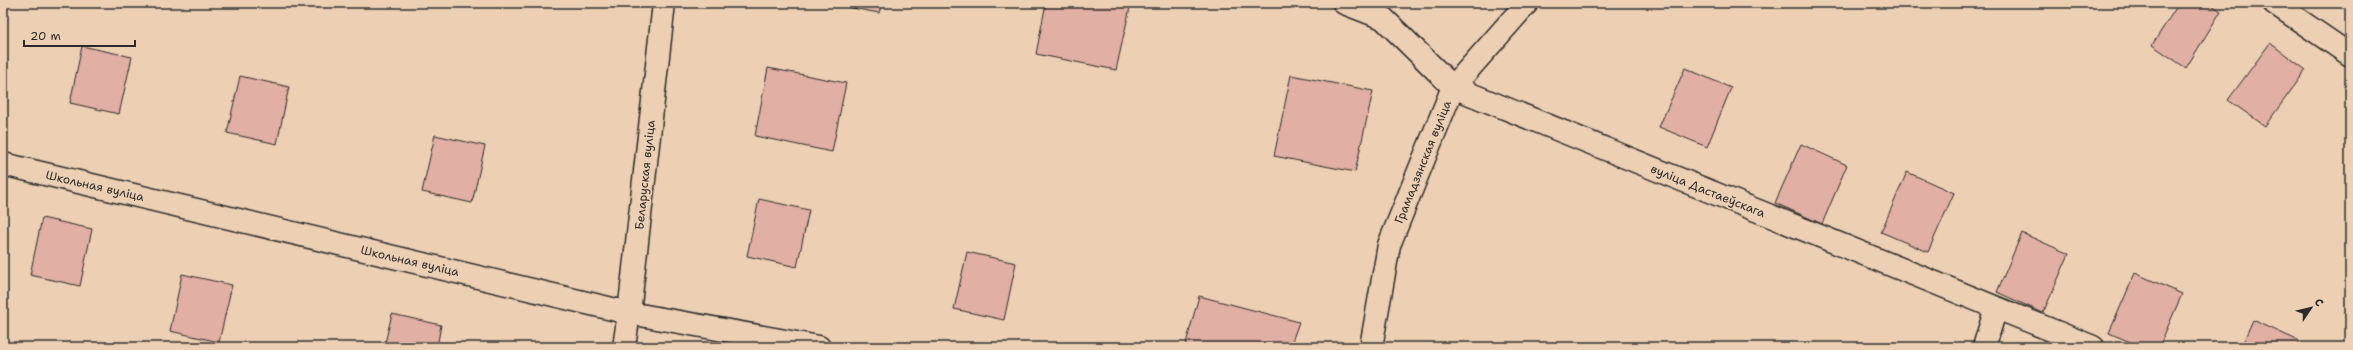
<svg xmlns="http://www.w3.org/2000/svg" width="2353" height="350" font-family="'Shantell Sans',sans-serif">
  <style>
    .building { fill: #e1afa3; stroke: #2b2b2b }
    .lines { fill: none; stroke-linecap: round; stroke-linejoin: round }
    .minor-casing { stroke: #2b2b2b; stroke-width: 25 }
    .minor { stroke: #edd0b4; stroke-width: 22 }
    .labels { text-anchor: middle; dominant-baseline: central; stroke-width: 3.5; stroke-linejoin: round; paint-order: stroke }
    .street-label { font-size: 12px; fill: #2b2b2b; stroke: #edd0b4 }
  </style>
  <rect width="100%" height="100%" fill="#edd0b4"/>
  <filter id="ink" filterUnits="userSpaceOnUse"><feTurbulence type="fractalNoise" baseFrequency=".025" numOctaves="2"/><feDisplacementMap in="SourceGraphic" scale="8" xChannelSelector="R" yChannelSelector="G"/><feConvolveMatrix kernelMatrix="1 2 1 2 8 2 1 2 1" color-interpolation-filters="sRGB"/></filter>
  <g filter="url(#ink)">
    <g class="building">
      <polygon points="826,3 882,3 879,13"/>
      <polygon points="1046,3 1131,3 1116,70 1036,54"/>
      <polygon points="2179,3 2209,3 2221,11 2186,68 2152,45"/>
      <polygon points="2270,43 2306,70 2265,126 2228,100"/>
      <polygon points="82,46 132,57 119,114 70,103"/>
      <polygon points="768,68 846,83 832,152 755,136"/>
      <polygon points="1685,68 1731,88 1707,147 1659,127"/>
      <polygon points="1291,75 1373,91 1355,172 1274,156"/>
      <polygon points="240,76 289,87 277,144 227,133"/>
      <polygon points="435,135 485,146 472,203 422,192"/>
      <polygon points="1801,144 1847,165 1822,224 1775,203"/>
      <polygon points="1907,172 1954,193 1928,252 1881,232"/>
      <polygon points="759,199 809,210 797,267 747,256"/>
      <polygon points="42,218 92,229 80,286 30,275"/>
      <polygon points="2022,233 2069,254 2043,313 1997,292"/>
      <polygon points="967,252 1016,263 1004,320 954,309"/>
      <polygon points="2135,273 2182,294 2159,347 2142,347 2109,333"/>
      <polygon points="182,274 232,285 219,342 170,331"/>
      <polygon points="1199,296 1299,322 1290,347 1185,347"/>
      <polygon points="392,314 441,325 437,347 384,347"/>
      <polygon points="2253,320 2299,341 2296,347 2241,347"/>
      <polygon points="1426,344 1440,347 1425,347"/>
    </g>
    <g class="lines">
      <defs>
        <g id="minor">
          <polyline points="1344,3 1383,18 1453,87 2093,347"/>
          <polyline points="2274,3 2350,55"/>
          <polyline points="3,164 629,313 819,347"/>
          <polyline points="624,347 629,313 664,3"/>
          <polyline points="1371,347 1389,245 1453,87 1527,3"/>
          <polyline points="1984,347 1996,308"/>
        </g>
      </defs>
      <use href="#minor" class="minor-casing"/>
      <use href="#minor" class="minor"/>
    </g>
  </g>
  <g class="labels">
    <g class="street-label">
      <text transform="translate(1423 162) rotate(-68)">Грамадзянская вуліца</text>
      <text transform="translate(645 175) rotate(-84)">Беларуская вуліца</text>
      <text transform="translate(95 186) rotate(13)">Школьная вуліца</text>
      <text transform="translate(1708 191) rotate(22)">вуліца Дастаеўскага</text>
      <text transform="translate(410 261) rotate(13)">Школьная вуліца</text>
    </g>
  </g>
  <rect width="2353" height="350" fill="none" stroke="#edd0b4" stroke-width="16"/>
  <rect x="8" y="8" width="2337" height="334" fill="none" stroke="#2b2b2b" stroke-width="1.5" filter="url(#ink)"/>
  <g transform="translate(2311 308) rotate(55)" stroke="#edd0b4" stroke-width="3" paint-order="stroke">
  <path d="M0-3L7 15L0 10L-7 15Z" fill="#2b2b2b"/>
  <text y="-6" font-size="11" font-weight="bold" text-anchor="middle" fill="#2b2b2b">С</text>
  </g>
  <path d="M24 40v6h111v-6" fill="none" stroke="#2b2b2b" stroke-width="2"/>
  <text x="30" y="40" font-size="12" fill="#2b2b2b" stroke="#edd0b4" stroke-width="3" paint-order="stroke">20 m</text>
</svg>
